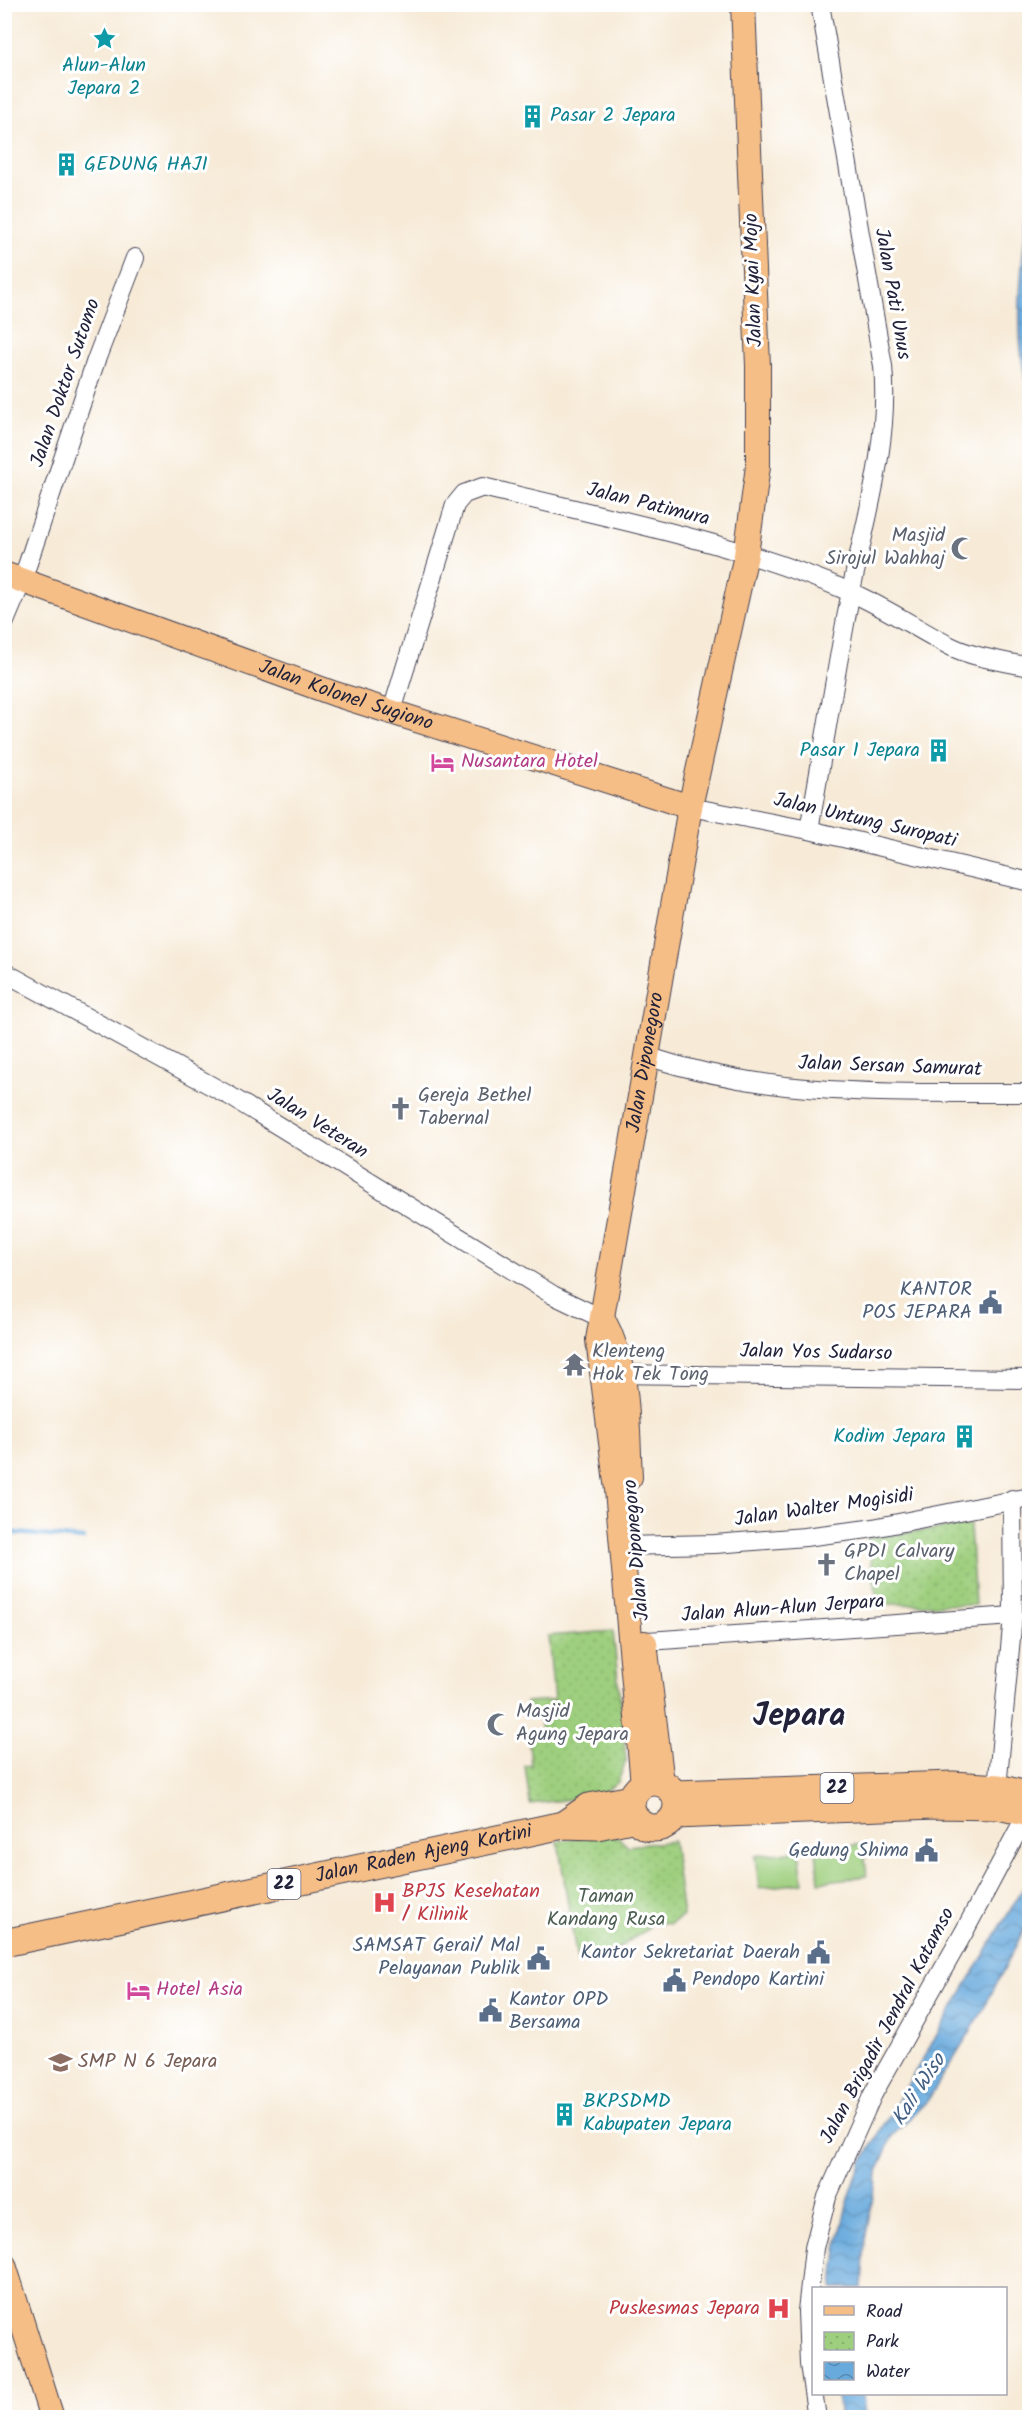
<svg xmlns="http://www.w3.org/2000/svg" width="1034" height="2422" font-family="Kalam,sans-serif">
  <style>
    .grass { fill: #9ecf7e; stroke: #60785c; stroke-width: 1.5 }
    .park { fill: url(#park-dots); stroke: #60785c; stroke-width: 1.5 }
    .water { fill: url(#water-waves); stroke: #46668c; stroke-width: 1.5 }
    .lines { fill: none; stroke-linecap: round; stroke-linejoin: round }
    .stream { stroke: #69aadd; stroke-width: 4.5 }
    .minor-casing { stroke: #424053; stroke-width: 20 }
    .major-casing { stroke: #424053; stroke-width: 26 }
    .highway-casing { stroke: #424053; stroke-width: 29 }
    .minor { stroke: #fff; stroke-width: 18 }
    .major { stroke: #f6be87; stroke-width: 24 }
    .highway { stroke: #f6be87; stroke-width: 27 }
    .labels { text-anchor: middle; dominant-baseline: central; stroke-width: 6; stroke-linejoin: round; paint-order: stroke }
    .shield { fill: #fff; stroke: #646476; stroke-width: 1.5 }
    .shield-label { font-size: 18px; font-weight: bold; fill: #22223b }
    .culture-label { font-size: 20px; fill: #0d838f; stroke: #fff; text-anchor: start }
    .street-label { font-size: 20px; fill: #22223b; stroke: #fff }
    .worship-label { font-size: 20px; fill: #5b616d; stroke: #fff; text-anchor: start }
    .hotel-label { font-size: 20px; fill: #b23c85; stroke: #fff; text-anchor: start }
    .service-label { font-size: 20px; fill: #4e5e75; stroke: #fff; text-anchor: end }
    .health-label { font-size: 20px; fill: #be3a42; stroke: #fff; text-anchor: start }
    .park-label { font-size: 20px; fill: #4d5f52; stroke: #fff }
    .education-label { font-size: 20px; fill: #785e54; stroke: #fff; text-anchor: start }
    .water-label { font-size: 21px; font-style: italic; fill: #425f84; stroke: #fff }
    .town-label { font-size: 32px; font-weight: bold; fill: #22223b; stroke: #fff }
  </style>
  <defs>
    <pattern id="park-dots" width="8" height="8" patternUnits="userSpaceOnUse" patternTransform="scale(1.5)"><rect width="8" height="8" fill="#9ecf7e"/><path d="M2 2h.1M6 6h.1" fill="none" stroke="#88b16e" stroke-width="1.8" stroke-linecap="round"/></pattern>
    <pattern id="water-waves" width="16" height="10" patternUnits="userSpaceOnUse" patternTransform="scale(1.5)"><rect width="16" height="10" fill="#69aadd"/><path d="M0 5q4-4 8 0t8 0" fill="none" stroke="#568ab4"/></pattern>
  </defs>
  <rect width="100%" height="100%" fill="#fff"/>
  <filter id="ink" filterUnits="userSpaceOnUse"><feTurbulence type="fractalNoise" baseFrequency=".0167" numOctaves="2"/><feDisplacementMap in="SourceGraphic" scale="12" xChannelSelector="R" yChannelSelector="G"/><feConvolveMatrix kernelMatrix="1 2 1 2 8 2 1 2 1" color-interpolation-filters="sRGB"/></filter>
  <filter id="wash" filterUnits="userSpaceOnUse"><feTurbulence type="fractalNoise" baseFrequency=".008" numOctaves="4" result="noise"/><feDisplacementMap in="SourceGraphic" scale="24" xChannelSelector="R" yChannelSelector="G"/><feGaussianBlur stdDeviation="1.35" result="paint"/><feColorMatrix in="noise" values="0 0 0 0 0 0 0 0 0 0 0 0 0 0 0 0 0 1.4 0 .05"/><feComposite in="paint" operator="in"/></filter>
  <g filter="url(#wash)">
    <rect width="100%" height="100%" fill="#f7ebd8"/>
    <g class="grass">
      <polygon points="863,1844 867,1876 819,1882 816,1850"/>
      <polygon points="799,1851 803,1883 759,1888 755,1856"/>
    </g>
    <g class="park">
      <polygon points="970,1525 975,1605 878,1604 867,1538"/>
      <polygon points="613,1631 626,1760 618,1782 598,1796 530,1804 525,1766 531,1765 528,1734 541,1732 539,1713 527,1713 526,1702 554,1700 548,1636"/>
      <polygon points="610,1832 628,1846 673,1841 683,1916 670,1924 647,1921 649,1928 614,1951 577,1960 558,1841"/>
    </g>
    <g class="water">
      <path d="M1029,202V392C1012,340 1022,256 1029,202Z"/>
      <path d="M1029,1878V1920L981,2014L928,2100L892,2136L878,2170L865,2240L862,2288H833C836,2244 845,2203 862,2162Z"/>
      <polygon points="838,2394 863,2394 865,2417 839,2417"/>
    </g>
    <g class="lines">
      <polyline class="stream" points="4,1532 83,1539"/>
    </g>
  </g>
  <g filter="url(#ink)">
    <g class="lines">
      <defs>
        <g id="minor">
          <polyline points="4,624 22,581 96,360 135,258"/>
          <path d="M392,711L455,505L464,494L483,487C606,518 734,541 850,592C885,607 917,629 950,646C974,658 1003,661 1030,667"/>
          <polyline points="690,807 809,830 1030,882"/>
          <path d="M809,830C823,751 836,671 851,591C866,517 890,442 883,366L820,4"/>
          <polyline points="4,972 230,1096 553,1295 603,1319"/>
          <path d="M646,1056C777,1099 895,1092 1030,1093"/>
          <polyline points="610,1374 1030,1379"/>
          <polyline points="622,1546 715,1544 805,1537 868,1529 1030,1497"/>
          <polyline points="633,1642 1013,1616"/>
          <polyline points="996,1799 1013,1616 1012,1499"/>
          <polyline points="817,2418 809,2364 807,2311 814,2248 827,2197 873,2094 964,1932 1030,1808"/>
        </g>
        <g id="major">
          <path id="s1" d="M4,574L335,694L690,807"/>
          <path d="M603,1319C630,1369 627,1422 630,1477"/>
          <polyline points="645,1643 662,1783"/>
          <path id="s2" d="M643,1785L617,1490L598,1340L690,807L746,555L758,466V366L743,4"/>
          <polyline points="4,2265 52,2418"/>
        </g>
        <g id="highway">
          <circle cx="654" cy="1805" r="23"/>
          <polyline points="674,1794 953,1785 999,1788 1030,1796"/>
          <polyline points="675,1815 934,1805 999,1806 1025,1812"/>
          <polyline points="563,1825 589,1807 632,1799"/>
          <path id="s3" d="M4,1943L563,1825L597,1826L636,1818"/>
        </g>
      </defs>
      <use href="#minor" class="minor-casing"/>
      <use href="#major" class="major-casing"/>
      <use href="#highway" class="highway-casing"/>
      <use href="#minor" class="minor"/>
      <use href="#major" class="major"/>
      <use href="#highway" class="highway"/>
    </g>
  </g>
  <defs>
    <symbol id="sight-bare" viewBox="-9 -9 18 18"><path d="M0-6L1.8-2.2L6-1.7L2.9 1.2L3.7 5.4L0 3.3L-3.7 5.4L-2.9 1.2L-6-1.7L-1.8-2.2Z" fill="#0f9aa8" stroke="#fff" stroke-width="2.5" paint-order="stroke"/></symbol>
    <symbol id="building-bare" viewBox="-9 -9 18 18"><path d="M-4-6H4V6H1V3H-1V6H-4ZM-2.5-4.3h1.7v1.8h-1.7ZM.8-4.3h1.7v1.8H.8ZM-2.5-1h1.7V.8h-1.7ZM.8-1h1.7V.8H.8Z" fill="#0f9aa8" stroke="#fff" stroke-width="2.5" paint-order="stroke"/></symbol>
    <symbol id="mosque-bare" viewBox="-9 -9 18 18"><path d="M3.5-4.9A6 6 0 1 0 3.5 4.9A5 5 0 1 1 3.5-4.9Z" fill="#6b7280" stroke="#fff" stroke-width="2.5" paint-order="stroke"/></symbol>
    <symbol id="hotel-bare" viewBox="-9 -9 18 18"><path d="M-6-4.5h1.5V1H6V5H4.5V3h-9V5H-6ZM-4 0a1.8 1.8 0 1 1 3.6 0ZM.5 0V-2.5h3Q6-2.5 6 0Z" fill="#d1479c" stroke="#fff" stroke-width="2.5" paint-order="stroke"/></symbol>
    <symbol id="church-bare" viewBox="-9 -9 18 18"><path d="M-1.2-6h2.4v3.5h3.3v2.4h-3.3V6h-2.4V-.1h-3.3v-2.4h3.3Z" fill="#6b7280" stroke="#fff" stroke-width="2.5" paint-order="stroke"/></symbol>
    <symbol id="civic-bare" viewBox="-9 -9 18 18"><path d="M-.6-6.5H3V-4.5H.6V-3L4-1V1h2V6H-6V1h2V-1L-.6-3ZM-1.2 2.5V6h2.4V2.5Z" fill="#5c6f8a" stroke="#fff" stroke-width="2.5" paint-order="stroke"/></symbol>
    <symbol id="temple-bare" viewBox="-9 -9 18 18"><path d="M0-6L5-2H3V0L6.5 2.5H4V6H1.5V3h-3V6H-4V2.5H-6.5L-3 0V-2H-5Z" fill="#6b7280" stroke="#fff" stroke-width="2.5" paint-order="stroke"/></symbol>
    <symbol id="hospital-bare" viewBox="-9 -9 18 18"><path d="M-5-5h3v3.5h4V-5h3V5h-3V1.5h-4V5h-3Z" fill="#e0444e" stroke="#fff" stroke-width="2.5" paint-order="stroke"/></symbol>
    <symbol id="school-bare" viewBox="-9 -9 18 18"><path d="M0-5L7-2L0 1L-7-2ZM-4 1L0 2.5L4 1V4Q0 6-4 4Z" fill="#8d6e63" stroke="#fff" stroke-width="2.5" paint-order="stroke"/></symbol>
  </defs>
  <g fill-rule="evenodd">
    <use href="#sight-bare" x="88" y="22" width="33" height="33"/>
    <use href="#building-bare" x="516" y="100" width="33" height="33"/>
    <use href="#building-bare" x="50" y="148" width="33" height="33"/>
    <use href="#mosque-bare" x="946" y="532" width="33" height="33"/>
    <use href="#building-bare" x="922" y="734" width="33" height="33"/>
    <use href="#hotel-bare" x="426" y="746" width="33" height="33"/>
    <use href="#church-bare" x="384" y="1092" width="33" height="33"/>
    <use href="#civic-bare" x="974" y="1286" width="33" height="33"/>
    <use href="#temple-bare" x="558" y="1348" width="33" height="33"/>
    <use href="#building-bare" x="948" y="1420" width="33" height="33"/>
    <use href="#church-bare" x="810" y="1548" width="33" height="33"/>
    <use href="#mosque-bare" x="482" y="1708" width="33" height="33"/>
    <use href="#civic-bare" x="910" y="1834" width="33" height="33"/>
    <use href="#hospital-bare" x="368" y="1886" width="33" height="33"/>
    <use href="#civic-bare" x="802" y="1936" width="33" height="33"/>
    <use href="#civic-bare" x="522" y="1942" width="33" height="33"/>
    <use href="#civic-bare" x="658" y="1964" width="33" height="33"/>
    <use href="#hotel-bare" x="122" y="1974" width="33" height="33"/>
    <use href="#civic-bare" x="474" y="1994" width="33" height="33"/>
    <use href="#school-bare" x="44" y="2046" width="33" height="33"/>
    <use href="#building-bare" x="548" y="2098" width="33" height="33"/>
    <use href="#hospital-bare" x="762" y="2292" width="33" height="33"/>
  </g>
  <g class="labels">
    <g class="shield">
      <rect x="820.5" y="1773" width="33" height="30" rx="4.5"/>
      <rect x="267.5" y="1869" width="33" height="30" rx="4.5"/>
    </g>
    <g class="shield-label">
      <text x="837" y="1788">22</text>
      <text x="284" y="1884">22</text>
    </g>
    <g class="culture-label">
      <text x="104" y="66" text-anchor="middle">Alun-Alun<tspan x="104" dy="23">Jepara 2</tspan></text>
      <text x="550" y="116">Pasar 2 Jepara</text>
      <text x="84" y="165">GEDUNG HAJI</text>
      <text x="920" y="751" text-anchor="end">Pasar 1 Jepara</text>
      <text x="946" y="1437" text-anchor="end">Kodim Jepara</text>
      <text x="583" y="2102">BKPSDMD<tspan x="583" dy="23">Kabupaten Jepara</tspan></text>
    </g>
    <g class="street-label">
      <text transform="translate(754 280) rotate(-92)">Jalan Kyai Mojo</text>
      <text transform="translate(892 294) rotate(80)">Jalan Pati Unus</text>
      <text transform="translate(66 383) rotate(-71)">Jalan Doktor Sutomo</text>
      <text transform="translate(648 505) rotate(14)">Jalan Patimura</text>
      <text stroke="none"><textPath href="#s1" startOffset="363">Jalan Kolonel Sugiono</textPath></text>
      <text transform="translate(865 821) rotate(13)">Jalan Untung Suropati</text>
      <text stroke="none"><textPath href="#s2" startOffset="729">Jalan Diponegoro</textPath></text>
      <text transform="translate(890 1067) rotate(2)">Jalan Sersan Samurat</text>
      <text transform="translate(317 1124) rotate(32)">Jalan Veteran</text>
      <text transform="translate(816 1353) rotate(1)">Jalan Yos Sudarso</text>
      <text transform="translate(824 1508) rotate(-8)">Jalan Walter Mogisidi</text>
      <text transform="translate(637 1550) rotate(-95)">Jalan Diponegoro</text>
      <text transform="translate(783 1609) rotate(-4)">Jalan Alun-Alun Jerpara</text>
      <text stroke="none"><textPath href="#s3" startOffset="429">Jalan Raden Ajeng Kartini</textPath></text>
      <text transform="translate(888 2026) rotate(-62)">Jalan Brigadir Jendral Katamso</text>
    </g>
    <g class="worship-label">
      <text x="945" y="536" text-anchor="end">Masjid<tspan x="945" dy="23">Sirojul Wahhaj</tspan></text>
      <text x="418" y="1096">Gereja Bethel<tspan x="418" dy="23">Tabernal</tspan></text>
      <text x="592" y="1352">Klenteng<tspan x="592" dy="23">Hok Tek Tong</tspan></text>
      <text x="844" y="1552">GPDI Calvary<tspan x="844" dy="23">Chapel</tspan></text>
      <text x="516" y="1712">Masjid<tspan x="516" dy="23">Agung Jepara</tspan></text>
    </g>
    <g class="hotel-label">
      <text x="461" y="762">Nusantara Hotel</text>
      <text x="156" y="1990">Hotel Asia</text>
    </g>
    <g class="service-label">
      <text x="972" y="1290">KANTOR<tspan x="972" dy="23">POS JEPARA</tspan></text>
      <text x="909" y="1851">Gedung Shima</text>
      <text x="520" y="1946">SAMSAT Gerai/ Mal<tspan x="520" dy="23">Pelayanan Publik</tspan></text>
      <text x="800" y="1953">Kantor Sekretariat Daerah</text>
      <text x="692" y="1980" text-anchor="start">Pendopo Kartini</text>
      <text x="509" y="2000" text-anchor="start">Kantor OPD<tspan x="509" dy="23">Bersama</tspan></text>
    </g>
    <g class="health-label">
      <text x="402" y="1892">BPJS Kesehatan<tspan x="402" dy="23">/ Kilinik</tspan></text>
      <text x="760" y="2309" text-anchor="end">Puskesmas Jepara</text>
    </g>
    <g class="park-label">
      <text x="606" y="1897">Taman<tspan x="606" dy="23">Kandang Rusa</tspan></text>
    </g>
    <g class="education-label">
      <text x="78" y="2062">SMP N 6 Jepara</text>
    </g>
    <g class="water-label">
      <text transform="translate(919 2090) rotate(-57)">Kali Wiso</text>
    </g>
    <g class="town-label">
      <text x="799" y="1716">Jepara</text>
    </g>
  </g>
  <rect width="1034" height="2422" fill="none" stroke="#fff" stroke-width="24"/>
  <rect x="812" y="2287" width="195" height="108" fill="#ffffff" stroke="#a7a7b1" stroke-width="1.5"/>
  <rect x="824" y="2306" width="30" height="9" fill="#f6be87" stroke="#a7a7b1" stroke-width="1.5"/>
  <text x="866" y="2317" font-size="18" fill="#22223b">Road</text>
  <rect x="824" y="2332" width="30" height="18" fill="url(#park-dots)" stroke="#a7a7b1" stroke-width="1.5"/>
  <text x="866" y="2347" font-size="18" fill="#22223b">Park</text>
  <rect x="824" y="2362" width="30" height="18" fill="url(#water-waves)" stroke="#a7a7b1" stroke-width="1.5"/>
  <text x="866" y="2377" font-size="18" fill="#22223b">Water</text>
</svg>
